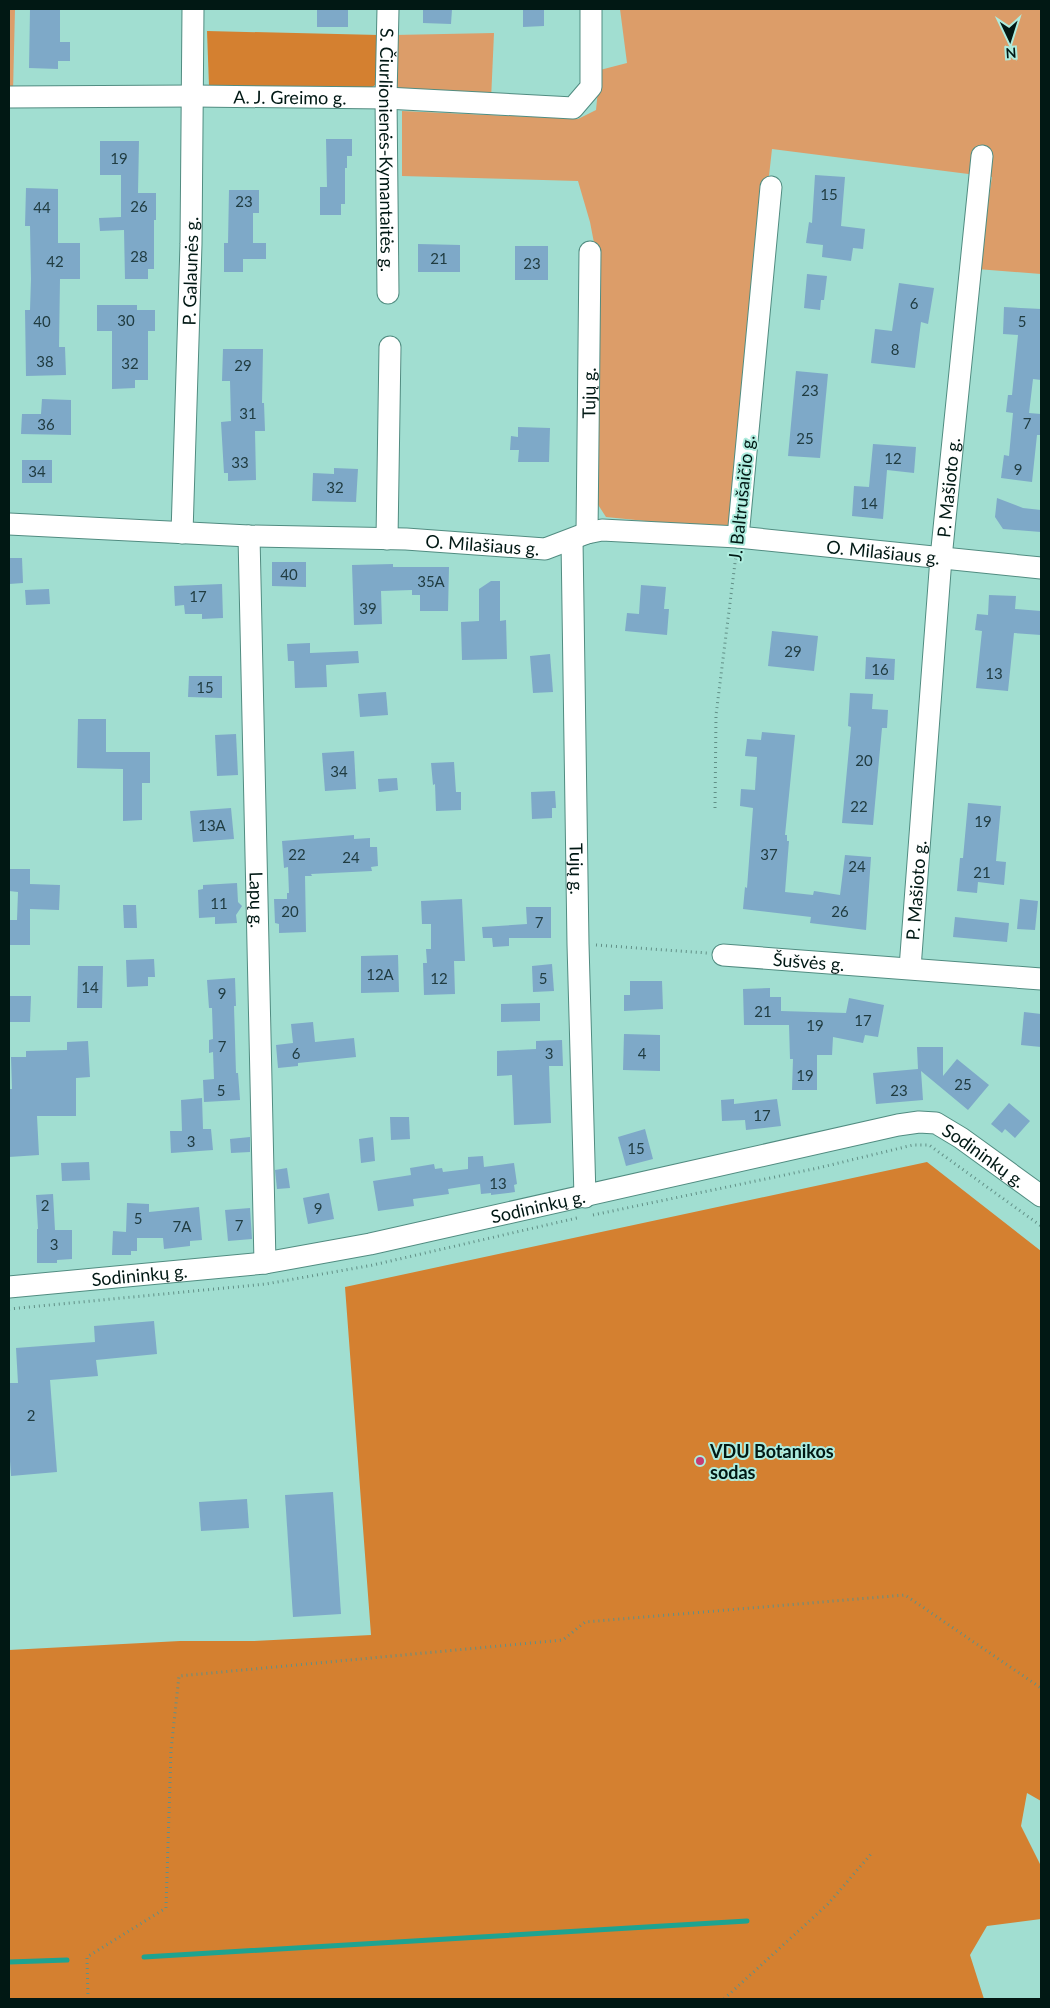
<svg xmlns="http://www.w3.org/2000/svg" width="1050" height="2008" font-family="Lato,sans-serif">
  <style>
    .green { fill: #dc9d69 }
    .forest { fill: #d48030 }
    .lines { fill: none; stroke-linecap: round; stroke-linejoin: round }
    .stream { stroke: #1ea390; stroke-width: 5 }
    .building { fill: #7ea9c8 }
    .minor-casing { stroke: #518c81; stroke-width: 23 }
    .path { stroke: #618f86; stroke-width: 3; stroke-dasharray: 1 4; stroke-linecap: butt }
    .minor { stroke: #fff; stroke-width: 21 }
    .poi-dot { fill: #c63c74; stroke: #aeecde; stroke-width: 2 }
    .labels { text-anchor: middle; dominant-baseline: central; stroke-width: 4; stroke-linejoin: round; paint-order: stroke }
    .number-label { font-size: 15px; fill: #203c41 }
    .street-label { font-size: 18px; fill: #011814; stroke: #aeecde }
    .poi-label { font-size: 18px; font-weight: bold; fill: #011814; stroke: #aeecde; text-anchor: start }
  </style>
  <rect width="100%" height="100%" fill="#a1ded1"/>
  <g class="green">
    <polygon points="9,9 15,9 13,92 9,92"/>
    <polygon points="620,9 1041,9 1041,274 977,269 992,177 772,149 750,346 734,519 725,529 606,517 595,500 595,248 590,222 578,181 402,176 402,111 578,119 596,110 600,70 627,63"/>
    <polygon points="494,33 491,100 400,90 396,87 394,35"/>
  </g>
  <g class="forest">
    <polygon points="207,31 379,35 378,82 374,86 364,91 209,86"/>
    <polygon points="927,1162 1041,1251 1041,1801 1027,1793 1021,1826 1041,1866 1041,1919 987,1926 970,1955 984,1999 9,1999 9,1650 180,1641 254,1641 371,1635 345,1287"/>
  </g>
  <g class="lines">
    <g class="stream">
      <polyline points="144,1957 747,1921"/>
      <polyline points="9,1962 67,1960"/>
    </g>
  </g>
  <g class="building">
    <polygon points="30,9 60,9 60,42 70,42 70,61 58,61 58,69 29,68"/>
    <rect x="317" y="9" width="31" height="18"/>
    <polygon points="423,9 452,9 451,24 423,23"/>
    <polygon points="523,9 544,9 544,26 523,27"/>
    <polygon points="326,139 352,139 352,156 347,156 347,168 345,168 345,204 341,204 341,215 320,215 320,187 327,187"/>
    <polygon points="100,141 139,141 138,193 156,193 156,220 154,220 154,269 148,269 148,279 125,279 124,230 100,231 99,218 121,217 121,175 100,175"/>
    <polygon points="815,175 845,177 841,226 865,229 863,249 853,248 851,261 822,257 823,245 806,243 809,222 812,223"/>
    <polygon points="26,188 58,189 58,243 80,243 80,279 60,279 59,347 65,347 66,375 26,376 25,310 30,310 31,279 30,226 25,226"/>
    <polygon points="229,190 259,190 259,213 253,213 253,243 266,243 266,259 243,259 243,272 224,272 224,243 228,243"/>
    <polygon points="418,244 460,245 460,272 418,272"/>
    <rect x="515" y="246" width="33" height="34"/>
    <polygon points="807,274 827,276 824,300 821,300 820,310 804,308"/>
    <polygon points="899,283 934,288 928,324 921,322 915,368 871,363 875,329 892,331"/>
    <polygon points="97,305 137,305 137,310 155,310 155,331 148,331 148,380 135,380 135,388 112,389 112,331 97,331"/>
    <polygon points="1004,307 1041,309 1041,380 1033,379 1029,413 1041,414 1041,435 1037,435 1032,482 1001,478 1004,455 1009,456 1013,413 1006,412 1008,395 1012,395 1018,335 1003,334"/>
    <polygon points="223,349 263,349 262,403 264,403 265,431 255,431 256,480 228,481 228,473 224,473 221,422 231,421 230,381 222,381"/>
    <polygon points="796,371 828,374 820,458 788,456"/>
    <polygon points="42,399 71,400 71,435 21,434 22,414 41,414"/>
    <polygon points="518,427 550,428 549,462 518,462 519,450 510,450 511,436 518,437"/>
    <polygon points="873,444 916,447 914,473 887,470 883,519 852,516 854,486 869,487"/>
    <rect x="22" y="460" width="30" height="23"/>
    <polygon points="334,468 358,469 356,502 312,501 313,473 334,474"/>
    <polygon points="997,498 1023,508 1041,510 1041,532 1003,529 995,517"/>
    <polygon points="9,558 22,558 23,583 9,584"/>
    <polygon points="272,562 306,562 306,587 272,586"/>
    <polygon points="393,564 393,567 449,567 448,611 420,611 420,595 412,595 412,590 381,591 382,624 354,625 352,565"/>
    <polygon points="491,581 500,581 500,621 506,620 507,659 462,660 461,622 479,621 479,589"/>
    <polygon points="222,584 223,618 202,619 202,614 185,614 184,605 175,606 174,586"/>
    <polygon points="641,585 666,587 664,609 669,609 667,635 625,631 627,613 639,614"/>
    <polygon points="49,589 50,604 26,605 25,590"/>
    <polygon points="989,595 1016,596 1015,609 1041,611 1041,635 1014,633 1008,691 976,688 982,631 975,630 977,614 988,615"/>
    <polygon points="772,631 818,636 814,671 768,666"/>
    <polygon points="310,643 310,653 358,651 359,663 326,665 327,687 295,688 294,661 288,661 287,644"/>
    <polygon points="550,654 553,692 533,693 530,656"/>
    <polygon points="866,657 895,659 894,680 865,679"/>
    <polygon points="189,676 222,676 222,698 188,697"/>
    <polygon points="386,692 388,715 360,717 358,694"/>
    <polygon points="850,693 873,694 872,709 888,710 887,728 882,728 873,825 842,823 851,727 848,726"/>
    <polygon points="78,719 106,719 106,752 150,752 150,783 142,783 142,820 123,821 123,769 77,768"/>
    <polygon points="762,732 795,735 785,835 787,835 787,841 789,841 785,892 813,895 814,891 840,895 845,855 871,857 866,930 810,923 811,917 743,909 745,887 747,888 753,808 740,806 741,789 755,790 757,757 745,756 747,739 761,740"/>
    <polygon points="236,734 238,775 217,776 215,735"/>
    <polygon points="354,751 356,789 325,791 322,753"/>
    <polygon points="454,762 456,792 461,792 461,810 436,811 435,784 433,785 431,763"/>
    <polygon points="397,778 398,790 379,792 378,779"/>
    <polygon points="555,791 556,808 552,808 552,818 532,819 531,792"/>
    <polygon points="968,803 1001,806 996,861 1006,862 1004,885 978,882 977,893 957,891 960,858 963,858"/>
    <polygon points="231,808 234,839 193,842 190,811"/>
    <polygon points="354,835 354,839 370,838 370,847 377,847 378,866 371,867 372,871 311,874 312,876 305,876 306,932 279,933 279,924 275,923 274,899 287,899 287,893 289,893 288,867 284,868 282,841"/>
    <polygon points="9,869 30,869 30,884 60,885 59,910 30,909 30,945 9,945 9,920 17,920 18,892 9,891"/>
    <polygon points="237,883 238,902 242,906 236,915 237,923 215,924 215,917 199,918 198,890 203,889 203,885"/>
    <polygon points="462,899 465,961 454,961 455,994 424,995 423,963 427,963 426,949 431,949 431,924 422,924 421,901"/>
    <polygon points="1020,899 1038,901 1035,930 1017,929"/>
    <polygon points="123,905 136,905 137,928 124,928"/>
    <polygon points="526,907 551,907 551,938 509,938 509,946 493,947 492,938 483,938 482,927 527,924"/>
    <polygon points="955,917 1009,923 1007,942 953,937"/>
    <polygon points="398,955 399,992 361,993 361,956"/>
    <polygon points="154,959 155,977 148,977 148,986 127,987 126,960"/>
    <polygon points="552,964 554,991 533,992 532,966"/>
    <polygon points="78,966 103,966 102,1008 77,1008"/>
    <polygon points="235,978 236,1006 234,1006 236,1073 238,1073 240,1100 204,1102 203,1080 214,1079 213,1052 209,1053 209,1040 213,1039 212,1008 209,1008 207,980"/>
    <polygon points="630,981 662,981 663,1009 624,1011 624,995 630,995"/>
    <polygon points="770,988 770,997 781,997 781,1011 846,1013 849,998 884,1005 878,1037 865,1035 863,1043 833,1037 832,1055 817,1055 817,1090 792,1090 793,1059 790,1059 789,1025 744,1025 743,989"/>
    <polygon points="9,996 31,996 30,1022 9,1022"/>
    <polygon points="540,1003 540,1021 501,1022 501,1004"/>
    <polygon points="1024,1012 1041,1014 1041,1047 1021,1045"/>
    <polygon points="313,1022 315,1042 354,1038 356,1057 298,1063 298,1066 278,1068 276,1045 293,1043 291,1024"/>
    <polygon points="624,1034 660,1035 660,1071 623,1070"/>
    <polygon points="562,1040 563,1066 549,1066 551,1123 514,1125 512,1075 497,1076 497,1051 536,1049 536,1041"/>
    <polygon points="88,1041 90,1077 76,1078 76,1116 37,1116 39,1155 9,1157 9,1089 12,1089 11,1057 26,1057 26,1051 67,1050 67,1042"/>
    <polygon points="917,1047 943,1047 943,1076 957,1059 989,1085 968,1110 921,1071 923,1100 876,1104 873,1073 918,1069"/>
    <polygon points="202,1098 203,1129 211,1129 213,1150 171,1153 170,1131 182,1131 181,1100"/>
    <polygon points="734,1099 734,1104 777,1099 781,1126 746,1130 745,1120 722,1121 721,1100"/>
    <polygon points="1009,1103 1030,1121 1015,1138 1005,1129 1002,1133 991,1124"/>
    <polygon points="390,1117 409,1117 410,1139 391,1140"/>
    <polygon points="645,1129 653,1159 626,1166 618,1137"/>
    <polygon points="250,1137 250,1152 231,1153 230,1139"/>
    <polygon points="373,1137 375,1161 361,1163 359,1139"/>
    <polygon points="483,1156 484,1167 514,1163 517,1184 514,1185 515,1192 491,1195 491,1193 481,1194 480,1184 448,1189 449,1194 413,1199 414,1206 378,1211 373,1181 411,1175 410,1168 434,1164 435,1169 442,1168 443,1172 468,1169 468,1157"/>
    <polygon points="89,1162 90,1180 62,1181 61,1163"/>
    <polygon points="287,1168 290,1188 277,1189 275,1170"/>
    <polygon points="329,1193 334,1219 308,1224 303,1198"/>
    <polygon points="53,1194 55,1230 72,1230 72,1259 57,1260 57,1263 37,1263 37,1229 38,1229 36,1195"/>
    <polygon points="127,1203 149,1204 149,1212 199,1207 202,1240 190,1241 190,1246 164,1249 163,1238 137,1238 137,1251 131,1251 131,1255 112,1255 113,1231 126,1232"/>
    <polygon points="250,1208 252,1239 228,1241 225,1210"/>
    <polygon points="154,1321 157,1354 96,1360 98,1376 50,1380 57,1472 11,1476 9,1446 9,1383 18,1383 16,1348 95,1342 94,1326"/>
    <polygon points="333,1492 341,1614 293,1617 285,1495"/>
    <polygon points="247,1499 249,1528 201,1531 199,1502"/>
  </g>
  <g class="lines">
    <defs>
      <g id="minor">
        <path id="s1" d="M388,9L386,98L388,293"/>
        <path id="s2" d="M9,97L194,96L386,98L573,108L591,87V9"/>
        <path id="s3" d="M9,524L249,536L406,539L545,549L587,533L602,530L738,537L1041,568"/>
        <path id="s4" d="M182,533L191,244L193,9"/>
        <path id="s5" d="M587,533L590,252"/>
        <path id="s6" d="M249,536L265,1263"/>
        <polyline points="738,537 771,187"/>
        <polyline points="387,539 390,347"/>
        <path id="s7" d="M572,540L578,944L585,1197"/>
        <path id="s8" d="M723,955L1041,979"/>
        <path id="s9" d="M910,968L941,558L982,156"/>
        <path id="s10" d="M9,1287L265,1263L370,1244L898,1125L919,1122L936,1123L961,1138L1041,1196"/>
      </g>
    </defs>
    <use href="#minor" class="minor-casing"/>
    <g class="path">
      <polyline points="715,808 716,715 736,555"/>
      <polyline points="596,945 707,953"/>
      <polyline points="593,1215 818,1168 913,1145 929,1145 1041,1226"/>
      <polyline points="9,1309 266,1284 373,1265 577,1218"/>
      <polyline points="88,1999 87,1957 166,1908 171,1750 179,1676 563,1640 585,1622 905,1595 1041,1688"/>
      <polyline points="724,1999 828,1904 871,1854"/>
    </g>
    <use href="#minor" class="minor"/>
  </g>
  <circle class="poi-dot" cx="700" cy="1461" r="5"/>
  <g class="labels">
    <g class="number-label">
      <text x="119" y="158">19</text>
      <text x="829" y="194">15</text>
      <text x="244" y="201">23</text>
      <text x="139" y="206">26</text>
      <text x="42" y="207">44</text>
      <text x="139" y="256">28</text>
      <text x="439" y="258">21</text>
      <text x="55" y="261">42</text>
      <text x="532" y="263">23</text>
      <text x="914" y="303">6</text>
      <text x="126" y="320">30</text>
      <text x="42" y="321">40</text>
      <text x="1022" y="321">5</text>
      <text x="895" y="349">8</text>
      <text x="45" y="361">38</text>
      <text x="130" y="363">32</text>
      <text x="243" y="365">29</text>
      <text x="810" y="390">23</text>
      <text x="248" y="413">31</text>
      <text x="1027" y="423">7</text>
      <text x="46" y="424">36</text>
      <text x="805" y="438">25</text>
      <text x="893" y="458">12</text>
      <text x="240" y="462">33</text>
      <text x="1018" y="469">9</text>
      <text x="37" y="471">34</text>
      <text x="335" y="487">32</text>
      <text x="869" y="503">14</text>
      <text x="289" y="574">40</text>
      <text x="431" y="581">35A</text>
      <text x="198" y="596">17</text>
      <text x="368" y="608">39</text>
      <text x="793" y="651">29</text>
      <text x="880" y="669">16</text>
      <text x="994" y="673">13</text>
      <text x="205" y="687">15</text>
      <text x="864" y="760">20</text>
      <text x="339" y="771">34</text>
      <text x="859" y="806">22</text>
      <text x="983" y="821">19</text>
      <text x="212" y="825">13A</text>
      <text x="297" y="854">22</text>
      <text x="769" y="854">37</text>
      <text x="351" y="857">24</text>
      <text x="857" y="866">24</text>
      <text x="982" y="872">21</text>
      <text x="219" y="903">11</text>
      <text x="290" y="911">20</text>
      <text x="840" y="911">26</text>
      <text x="539" y="922">7</text>
      <text x="380" y="974">12A</text>
      <text x="439" y="978">12</text>
      <text x="543" y="978">5</text>
      <text x="90" y="987">14</text>
      <text x="222" y="993">9</text>
      <text x="763" y="1011">21</text>
      <text x="863" y="1020">17</text>
      <text x="815" y="1025">19</text>
      <text x="222" y="1046">7</text>
      <text x="296" y="1053">6</text>
      <text x="549" y="1053">3</text>
      <text x="642" y="1053">4</text>
      <text x="805" y="1075">19</text>
      <text x="963" y="1084">25</text>
      <text x="221" y="1090">5</text>
      <text x="899" y="1090">23</text>
      <text x="762" y="1115">17</text>
      <text x="191" y="1141">3</text>
      <text x="636" y="1148">15</text>
      <text x="498" y="1183">13</text>
      <text x="45" y="1205">2</text>
      <text x="318" y="1208">9</text>
      <text x="138" y="1218">5</text>
      <text x="239" y="1225">7</text>
      <text x="182" y="1226">7A</text>
      <text x="54" y="1244">3</text>
      <text x="31" y="1415">2</text>
    </g>
    <g class="street-label">
      <text stroke="none"><textPath href="#s2" startOffset="281">A. J. Greimo g.</textPath></text>
      <text stroke="none"><textPath href="#s1" startOffset="141">S. Čiurlionienės-Kymantaitės g.</textPath></text>
      <text stroke="none"><textPath href="#s4" startOffset="262">P. Galaunės g.</textPath></text>
      <text stroke="none"><textPath href="#s5" startOffset="140">Tujų g.</textPath></text>
      <text stroke="none"><textPath href="#s9" startOffset="482">P. Mašioto g.</textPath></text>
      <text transform="translate(741 498) rotate(-84)">J. Baltrušaičio g.</text>
      <text stroke="none"><textPath href="#s3" startOffset="474">O. Milašiaus g.</textPath></text>
      <text stroke="none"><textPath href="#s3" startOffset="879">O. Milašiaus g.</textPath></text>
      <text stroke="none"><textPath href="#s7" startOffset="329">Tujų g.</textPath></text>
      <text stroke="none"><textPath href="#s9" startOffset="78">P. Mašioto g.</textPath></text>
      <text stroke="none"><textPath href="#s6" startOffset="364">Lapų g.</textPath></text>
      <text stroke="none"><textPath href="#s8" startOffset="86">Šušvės g.</textPath></text>
      <text stroke="none"><textPath href="#s10" startOffset="1001">Sodininkų g.</textPath></text>
      <text stroke="none"><textPath href="#s10" startOffset="536">Sodininkų g.</textPath></text>
      <text stroke="none"><textPath href="#s10" startOffset="131">Sodininkų g.</textPath></text>
    </g>
    <g class="poi-label">
      <text x="710" y="1451">VDU Botanikos<tspan x="710" dy="21">sodas</tspan></text>
    </g>
  </g>
  <rect width="1050" height="2008" fill="none" stroke="#011814" stroke-width="20"/>
  <g transform="translate(1010 40) rotate(176)" stroke="#aeecde" stroke-width="4" paint-order="stroke">
  <path d="M0-4L9 19L0 12L-9 19Z" fill="#011814"/>
  <text y="-8" font-size="14" font-weight="bold" text-anchor="middle" fill="#011814">N</text>
  </g>
</svg>
